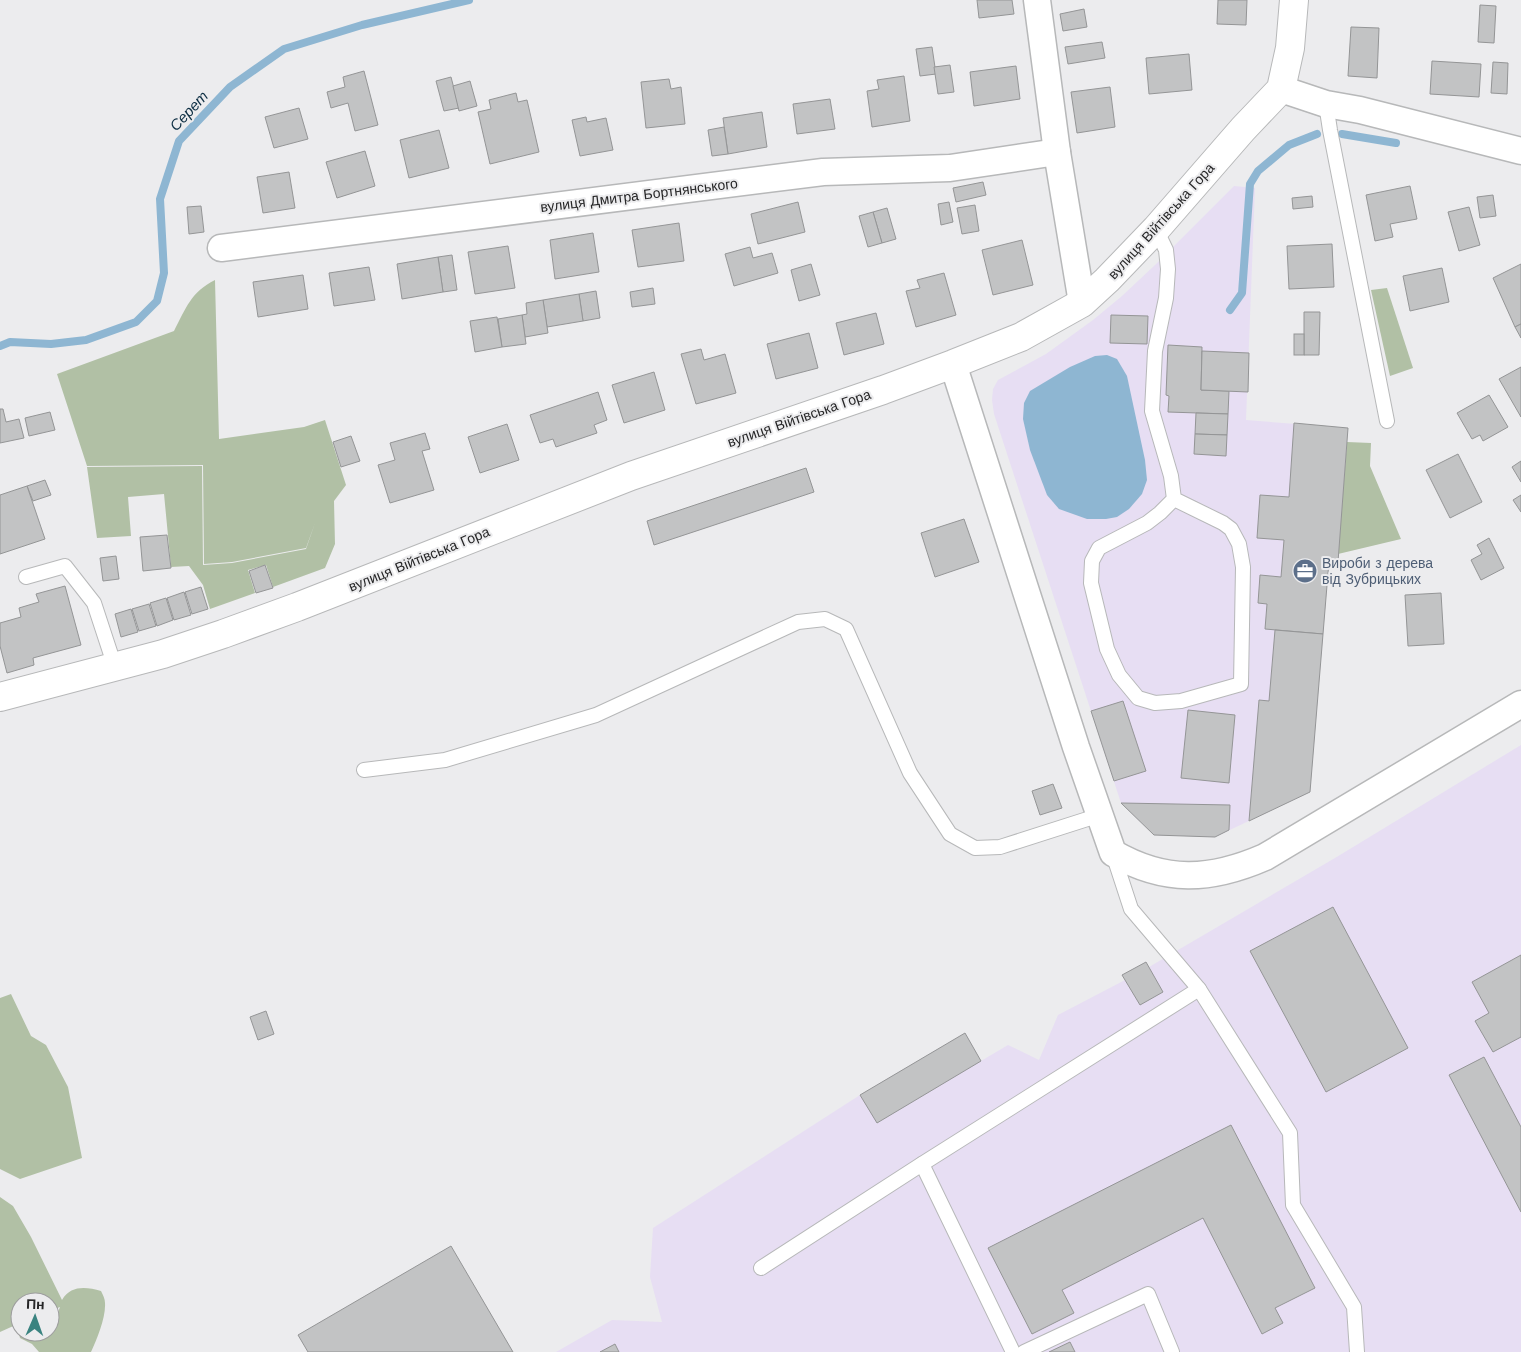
<svg xmlns="http://www.w3.org/2000/svg" width="1521" height="1352" font-family="'Work Sans',sans-serif">
  <style>
    .industrial { fill: #e7def3 }
    .green { fill: #b1c0a5 }
    .water { fill: #8eb6d2 }
    .lines { fill: none; stroke-linecap: round; stroke-linejoin: round }
    .stream { stroke: #8eb6d2; stroke-width: 8 }
    .building { fill: #c2c3c4; stroke: #949596 }
    .lane-casing { stroke: #b7b8b9; stroke-width: 16 }
    .street-casing { stroke: #b7b8b9; stroke-width: 29 }
    .secondary-casing { stroke: #b7b8b9; stroke-width: 30 }
    .lane { stroke: #fff; stroke-width: 14 }
    .street { stroke: #fff; stroke-width: 26 }
    .secondary { stroke: #fff; stroke-width: 28 }
    .labels { text-anchor: middle; dominant-baseline: central; stroke-width: 4; stroke-linejoin: round; paint-order: stroke }
    .street-label { font-size: 14px; fill: #262627; stroke: #ececee }
    .service-label { font-size: 14px; fill: #4e5e75; stroke: #ececee; text-anchor: start }
    .water-label { font-size: 15px; font-style: italic; fill: #0c2d42; stroke: #ececee }
  </style>
  <rect width="100%" height="100%" fill="#ececee"/>
  <g class="industrial">
    <polygon points="1234,186 1255,188 1246,420 1348,428 1338,562 1329,561 1310,792 1215,837 1154,835 1121,803 994,414 992,400 993,389 998,380 1046,354 1093,320 1122,296 1155,265"/>
    <polygon points="1521,745 1521,1352 556,1352 612,1320 662,1322 650,1277 653,1228 860,1095 965,1033 981,1061 1008,1045 1039,1060 1058,1015 1125,980 1122,975 1146,962 1149,967 1335,858"/>
  </g>
  <g class="green">
    <path d="M215,280L219,439L304,427L325,420L346,485L334,501L335,544L325,568L273,587L266,565L248,570L255,593L210,609L203,585L189,566L171,567L164,494L128,497L131,536L97,538L87,467L202,466L203,565L232,563L306,549L315,523L306,548L232,562L204,564L203,465L87,466L57,374L174,331C186,308 191,292 215,280Z"/>
    <polygon points="1387,288 1413,368 1390,376 1371,290"/>
    <polygon points="1347,442 1371,443 1370,466 1401,539 1338,554"/>
    <polygon points="11,994 31,1036 46,1045 68,1087 82,1158 20,1179 0,1169 0,998"/>
    <path d="M0,1197L13,1206L31,1237L62,1300C71,1285 86,1287 101,1291C103,1295 105,1299 105,1303C106,1317 97,1339 91,1352H39L32,1344L20,1338L19,1334L20,1332H50V1317L57,1315L60,1307L50,1311V1302H20V1323L0,1332Z"/>
  </g>
  <polygon class="water" points="1107,355 1117,359 1127,376 1145,460 1147,480 1142,494 1129,509 1117,517 1106,519 1087,519 1059,509 1047,495 1030,450 1023,419 1024,403 1030,391 1070,367 1095,356"/>
  <g class="lines">
    <g class="stream">
      <polyline points="1342,134 1396,143"/>
      <polyline points="1230,310 1242,293 1250,184 1258,171 1289,145 1317,134"/>
      <polyline points="0,346 10,342 51,344 86,340 136,322 157,301 164,273 160,199 179,141 230,87 284,49 362,25 469,0"/>
    </g>
  </g>
  <g class="building">
    <polygon points="977,0 1012,0 1014,14 979,18"/>
    <polygon points="1218,0 1247,0 1246,25 1217,24"/>
    <polygon points="1480,5 1496,6 1494,43 1478,42"/>
    <polygon points="1084,9 1087,27 1063,31 1060,14"/>
    <polygon points="1351,27 1379,28 1377,78 1348,76"/>
    <polygon points="1102,42 1105,58 1068,64 1065,47"/>
    <polygon points="932,47 936,74 920,76 916,49"/>
    <polygon points="1189,54 1192,90 1149,94 1146,58"/>
    <polygon points="1432,61 1481,64 1479,97 1430,94"/>
    <polygon points="1493,62 1508,63 1507,94 1491,93"/>
    <polygon points="950,65 954,92 938,94 934,67"/>
    <polygon points="1016,66 1020,99 974,106 970,72"/>
    <polygon points="364,71 378,125 355,131 348,103 331,108 327,92 345,87 343,77"/>
    <polygon points="904,76 910,121 872,127 867,91 879,89 877,80"/>
    <polygon points="451,77 459,108 444,111 436,81"/>
    <polygon points="669,79 671,89 681,87 685,124 646,128 641,82"/>
    <polygon points="470,81 477,106 459,111 453,86"/>
    <polygon points="1110,87 1115,127 1077,133 1071,92"/>
    <polygon points="516,93 518,102 527,100 539,152 490,164 478,112 491,109 489,100"/>
    <polygon points="830,99 835,129 797,134 793,104"/>
    <polygon points="299,108 308,139 274,148 265,117"/>
    <polygon points="762,112 767,147 728,154 723,118"/>
    <polygon points="586,117 587,122 606,118 613,150 580,156 572,120"/>
    <polygon points="724,127 728,154 712,156 708,130"/>
    <polygon points="439,130 449,168 409,178 400,140"/>
    <polygon points="365,151 375,186 337,198 326,162"/>
    <polygon points="289,172 295,208 263,213 257,177"/>
    <polygon points="983,182 986,195 956,202 953,188"/>
    <polygon points="1410,186 1417,219 1390,224 1393,237 1375,241 1366,195"/>
    <polygon points="1493,195 1496,216 1480,218 1477,197"/>
    <polygon points="1312,196 1313,207 1293,209 1292,198"/>
    <polygon points="798,202 805,232 758,244 751,214"/>
    <polygon points="949,202 953,222 941,225 938,204"/>
    <polygon points="975,205 979,231 962,234 957,208"/>
    <polygon points="201,206 204,232 189,234 187,207"/>
    <polygon points="1469,207 1480,245 1459,251 1448,212"/>
    <polygon points="887,208 896,239 882,243 873,212"/>
    <polygon points="873,212 882,243 868,247 859,216"/>
    <polygon points="679,223 684,261 638,267 632,230"/>
    <polygon points="593,233 599,272 555,279 550,240"/>
    <polygon points="1022,240 1033,285 993,295 982,250"/>
    <polygon points="1332,244 1334,287 1289,289 1287,246"/>
    <polygon points="508,246 515,288 475,294 468,252"/>
    <polygon points="750,247 753,258 772,253 778,273 734,286 725,254"/>
    <polygon points="452,255 457,290 443,292 438,257"/>
    <polygon points="438,257 443,292 402,299 397,264"/>
    <polygon points="811,264 820,295 799,301 791,270"/>
    <polygon points="1521,264 1521,324 1515,327 1493,278"/>
    <polygon points="369,267 375,300 334,306 329,273"/>
    <polygon points="1442,268 1449,302 1410,311 1403,276"/>
    <polygon points="944,273 956,315 916,327 906,291 920,288 917,280"/>
    <polygon points="303,275 308,309 258,317 253,282"/>
    <polygon points="653,288 655,304 632,307 630,292"/>
    <polygon points="596,291 600,318 583,321 579,294"/>
    <polygon points="579,294 583,321 547,327 543,300"/>
    <polygon points="543,300 548,333 525,337 522,315 527,314 526,303"/>
    <polygon points="1304,312 1320,312 1319,355 1304,355"/>
    <polygon points="876,313 884,344 844,355 836,323"/>
    <polygon points="522,315 526,344 502,347 498,319"/>
    <polygon points="1111,315 1148,316 1147,344 1110,343"/>
    <polygon points="497,317 502,347 475,352 470,321"/>
    <polygon points="1521,324 1521,338 1515,327"/>
    <polygon points="809,333 818,368 776,379 767,344"/>
    <rect x="1294" y="334" width="10" height="21"/>
    <polygon points="1168,345 1202,347 1201,390 1229,391 1228,414 1168,412 1169,396 1166,395"/>
    <polygon points="701,349 704,360 725,354 736,393 696,404 681,354"/>
    <polygon points="1202,351 1249,353 1248,392 1201,390"/>
    <polygon points="1521,367 1521,417 1499,379"/>
    <polygon points="654,372 665,410 624,423 612,385"/>
    <polygon points="598,392 607,420 594,425 597,433 556,447 553,439 540,443 530,415"/>
    <polygon points="1489,395 1508,427 1483,441 1480,435 1472,439 1457,413"/>
    <polygon points="0,409 3,409 6,422 19,419 24,438 0,443"/>
    <polygon points="50,412 55,430 29,436 25,418"/>
    <polygon points="1196,413 1228,414 1227,435 1195,434"/>
    <polygon points="1294,423 1348,428 1338,562 1329,561 1323,634 1265,629 1267,604 1258,603 1260,575 1281,577 1284,540 1257,538 1260,495 1289,497"/>
    <polygon points="507,424 519,460 480,473 468,437"/>
    <polygon points="425,433 430,449 422,451 434,490 390,503 378,465 395,460 390,443"/>
    <polygon points="1195,434 1227,435 1226,456 1194,454"/>
    <polygon points="351,436 360,461 341,467 333,442"/>
    <polygon points="1458,454 1482,502 1450,518 1426,470"/>
    <polygon points="1521,461 1521,482 1512,467"/>
    <polygon points="806,468 814,492 654,545 647,521"/>
    <polygon points="45,480 51,495 33,501 27,486"/>
    <polygon points="27,486 45,539 0,554 0,495"/>
    <polygon points="1521,495 1521,512 1513,500"/>
    <polygon points="964,519 979,562 935,577 921,533"/>
    <polygon points="167,535 171,568 143,571 140,537"/>
    <polygon points="1489,538 1504,568 1481,580 1471,560 1482,554 1477,545"/>
    <polygon points="116,556 119,579 103,581 100,558"/>
    <polygon points="265,565 273,588 256,593 249,571"/>
    <polygon points="65,586 81,645 33,658 34,665 7,673 0,646 0,623 21,617 19,608 39,602 36,594"/>
    <polygon points="201,587 208,609 192,614 185,592"/>
    <polygon points="184,592 191,615 174,620 167,598"/>
    <polygon points="1441,593 1444,644 1408,646 1405,595"/>
    <polygon points="166,598 173,620 157,626 150,603"/>
    <polygon points="149,604 156,626 139,631 132,609"/>
    <polygon points="131,609 138,632 121,637 115,614"/>
    <polygon points="1275,630 1323,634 1310,792 1249,821 1259,700 1269,701"/>
    <polygon points="1123,701 1146,771 1114,781 1091,711"/>
    <polygon points="1188,710 1235,715 1229,783 1181,778"/>
    <polygon points="1053,784 1062,808 1040,815 1032,791"/>
    <polygon points="1121,803 1230,805 1229,830 1215,837 1154,835"/>
    <polygon points="1333,907 1408,1048 1326,1092 1250,951"/>
    <polygon points="1521,955 1521,1037 1493,1052 1475,1021 1489,1013 1472,982"/>
    <polygon points="1146,962 1163,992 1140,1005 1122,975"/>
    <polygon points="266,1011 274,1034 258,1040 250,1017"/>
    <polygon points="965,1033 981,1061 877,1123 860,1095"/>
    <polygon points="1484,1057 1521,1127 1521,1212 1449,1075"/>
    <polygon points="1231,1125 1315,1288 1275,1308 1283,1323 1262,1334 1203,1218 1062,1290 1074,1313 1032,1334 988,1248"/>
    <polygon points="451,1246 513,1352 308,1352 298,1335"/>
    <polygon points="1070,1342 1075,1352 1049,1352"/>
    <polygon points="615,1344 619,1352 600,1352"/>
  </g>
  <g class="lines">
    <defs>
      <g id="lane">
        <polyline points="1326,104 1330,130 1387,421"/>
        <polyline points="1156,229 1166,250 1168,269 1166,298 1155,351 1152,411 1171,476 1174,499 1160,513 1147,523 1099,548 1092,561 1091,583 1107,649 1119,675 1138,698 1155,703 1181,701 1241,684 1243,567 1239,544 1231,529 1223,523 1174,499"/>
        <polyline points="26,577 65,566 94,603 115,667"/>
        <polyline points="364,770 445,760 596,715 798,622 825,619 846,629 910,773 950,834 975,848 1000,847 1100,815"/>
        <polyline points="1113,854 1131,909 1199,989 1290,1133 1293,1205 1354,1307 1357,1352"/>
        <polyline points="922,1164 1013,1352"/>
        <polyline points="761,1268 922,1164 1199,989"/>
        <polyline points="1024,1352 1148,1294 1172,1352"/>
      </g>
      <g id="street">
        <polyline points="1037,0 1057,152 1082,303"/>
        <polyline points="1281,89 1326,104 1360,110 1521,151"/>
        <polyline points="221,248 823,172 950,168 1057,152"/>
        <path d="M953,364L1076,747L1113,853C1165,883 1210,881 1265,857L1521,704"/>
      </g>
      <polyline id="secondary" points="0,697 163,654 223,634 297,607 631,476 883,390 953,364 1021,337 1082,303 1107,280 1156,229 1243,129 1281,89 1290,48 1294,0"/>
    </defs>
    <use href="#lane" class="lane-casing"/>
    <use href="#street" class="street-casing"/>
    <use href="#secondary" class="secondary-casing"/>
    <use href="#lane" class="lane"/>
    <use href="#street" class="street"/>
    <use href="#secondary" class="secondary"/>
  </g>
  <defs>
    <symbol id="office-disc" viewBox="-11 -11 22 22"><circle r="9.5" fill="#5c6f8a" stroke="#ececee"/><path d="M-6-3h4V-5.5h4V-3h4V5H-6ZM-1-4.5V-3h2v-1.5ZM-6 0V1H6V0Z" fill="#fff"/></symbol>
  </defs>
  <g fill-rule="evenodd">
    <use href="#office-disc" x="1291" y="557" width="28" height="28"/>
  </g>
  <g class="labels">
    <g class="street-label">
      <text transform="translate(639 195) rotate(-7)">вулиця Дмитра Бортнянського</text>
      <text transform="translate(1161 221) rotate(-48)">вулиця Війтівська Гора</text>
      <text transform="translate(799 418) rotate(-19)">вулиця Війтівська Гора</text>
      <text transform="translate(419 559) rotate(-22)">вулиця Війтівська Гора</text>
    </g>
    <g class="service-label">
      <text x="1322" y="563">Вироби з дерева<tspan x="1322" dy="16">від Зубрицьких</tspan></text>
    </g>
    <g class="water-label">
      <text transform="translate(189 111) rotate(-47)">Серет</text>
    </g>
  </g>
  <g transform="translate(35 1317) rotate(2)"><circle r="24" fill="#ececee" stroke="#9d9d9e"/>
  <path d="M0-4L9 19L0 12L-9 19Z" fill="#3a8380"/>
  <text y="-8" font-size="14" font-weight="bold" text-anchor="middle" fill="#262627">Пн</text>
  </g>
</svg>
